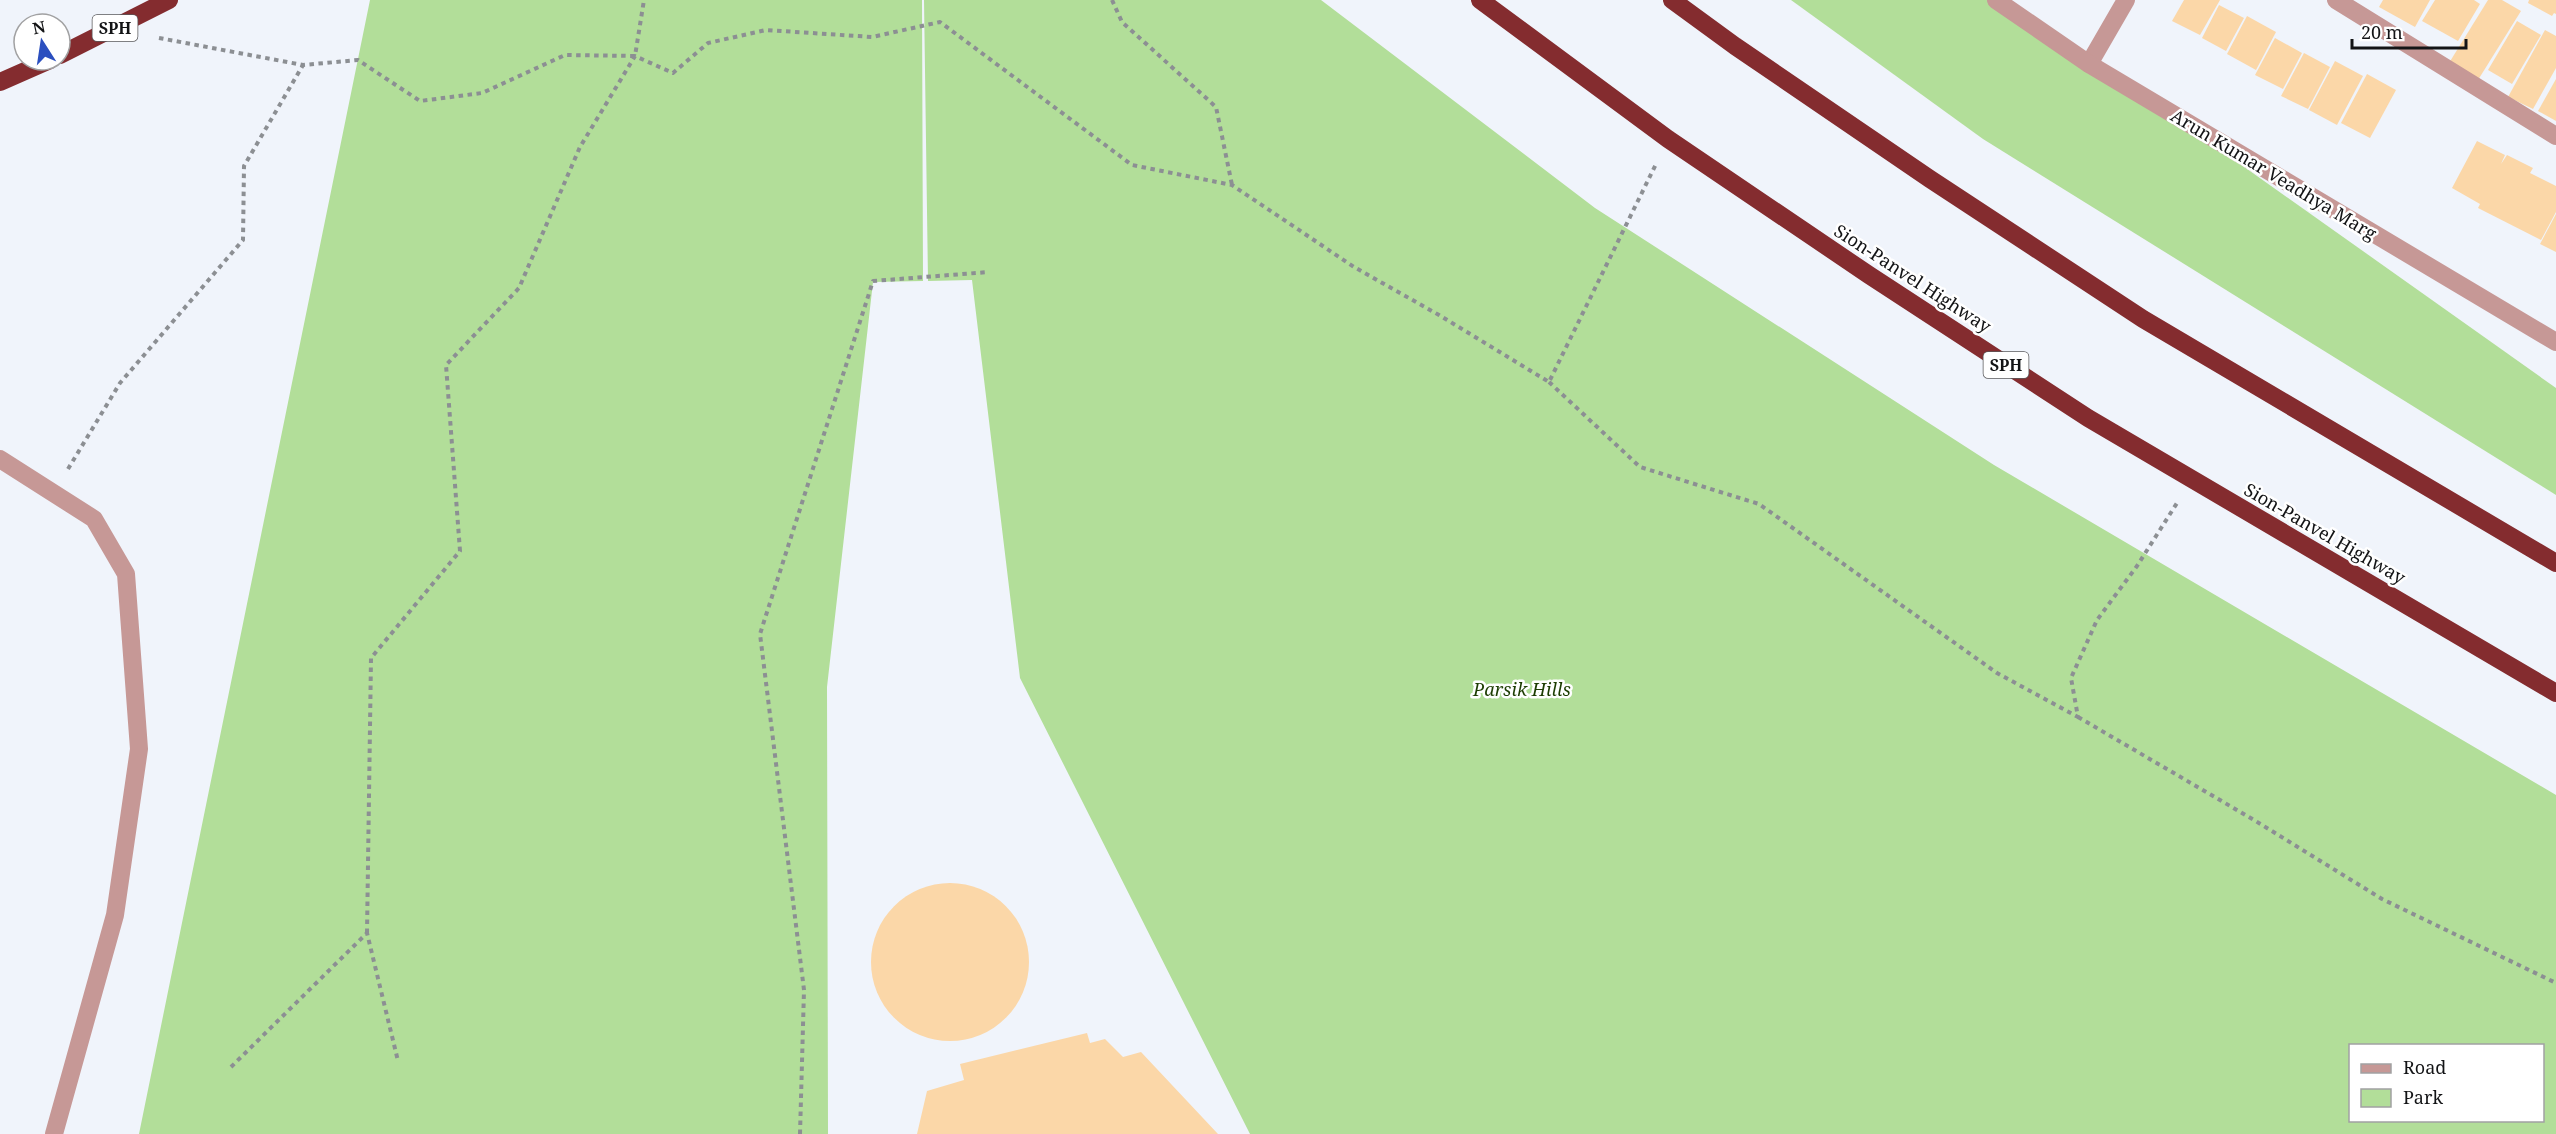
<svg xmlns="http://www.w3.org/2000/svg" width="2556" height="1134" font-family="'Noto Serif',serif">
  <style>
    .green { fill: #b2de99; fill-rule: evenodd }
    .building { fill: #fbd7a8 }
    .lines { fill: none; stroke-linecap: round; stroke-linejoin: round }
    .path { stroke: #8c8f93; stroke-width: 4; stroke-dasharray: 4.5 4.5; stroke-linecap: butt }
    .minor { stroke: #c69896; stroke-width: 18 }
    .tertiary { stroke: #c69896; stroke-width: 18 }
    .motorway { stroke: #842c2f; stroke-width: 18 }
    .labels { text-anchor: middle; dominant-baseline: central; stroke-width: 5; stroke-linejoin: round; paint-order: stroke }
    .shield { fill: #fff; stroke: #5a5a5c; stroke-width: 1.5 }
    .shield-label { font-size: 16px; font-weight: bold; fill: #131416 }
    .street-label { font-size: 18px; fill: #131416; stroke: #fff }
    .park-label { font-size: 18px; font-style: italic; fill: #1d3d02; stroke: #fff }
  </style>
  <rect width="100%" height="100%" fill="#f0f4fb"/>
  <g class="green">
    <polygon points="370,0 922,0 923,281 873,282 827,687 828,1134 139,1134"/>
    <path d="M924,0H1321L1595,208L1994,465L2556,795V1134H1250L1020,678L972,280L928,281ZM2350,1046H2542V1120H2350Z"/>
    <polygon points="1791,0 2009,0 2556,388 2556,495 1983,139"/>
  </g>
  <g class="building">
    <polygon points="2184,0 2220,0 2200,35 2172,21"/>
    <polygon points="2383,0 2430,0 2415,27 2379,7"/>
    <polygon points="2435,0 2474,0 2480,4 2458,41 2422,21"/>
    <polygon points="2488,0 2502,0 2521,11 2478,80 2449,63"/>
    <polygon points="2529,0 2556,0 2556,14 2554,13 2552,16 2528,3"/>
    <polygon points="2219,5 2244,18 2226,51 2202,38"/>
    <polygon points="2247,16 2276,32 2256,70 2227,54"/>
    <polygon points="2517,21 2541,35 2512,84 2488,70"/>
    <polygon points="2545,30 2556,36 2556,68 2533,109 2508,97"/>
    <polygon points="2275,38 2302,53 2283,89 2255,75"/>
    <polygon points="2304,53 2330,67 2308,109 2281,96"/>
    <polygon points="2335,61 2363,76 2337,125 2309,110"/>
    <polygon points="2367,74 2396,90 2370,138 2341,123"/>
    <polygon points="2556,79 2556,121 2538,111"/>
    <polygon points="2477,141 2505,155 2501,164 2507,155 2533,168 2530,173 2556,186 2556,212 2541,240 2478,208 2480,204 2452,188"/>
    <polygon points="2556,214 2556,252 2540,244"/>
    <circle cx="950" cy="962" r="79"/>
    <polygon points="1087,1033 1090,1043 1105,1039 1123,1057 1141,1052 1218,1134 917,1134 927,1091 964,1080 960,1064"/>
  </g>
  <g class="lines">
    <g class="path">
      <polyline points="1112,0 1122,22 1216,107 1232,185"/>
      <polyline points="159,38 303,65 358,60 420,101 482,93 565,55 635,56 644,0"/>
      <polyline points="1549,382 1640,467 1759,504 1997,673 2078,717 2071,678 2097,620 2137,566 2177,503"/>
      <polyline points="68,469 120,383 243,240 244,166 303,65"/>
      <polyline points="2078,717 2254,820 2382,899 2556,983"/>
      <polyline points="367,933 371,658 460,551 446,365 519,288 580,147 635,56 673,73 708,43 766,30 872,37 940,22 1132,165 1232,185 1354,267 1439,315 1549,382 1656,164"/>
      <polyline points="231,1067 367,933 398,1061"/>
      <polyline points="800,1134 804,990 760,634 873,281 989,272"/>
    </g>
    <g class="minor">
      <polyline points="2336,0 2556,136"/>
      <polyline points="2089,64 2126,0"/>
      <polyline points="0,459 94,519 126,574 139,749 115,915 54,1134"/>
    </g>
    <polyline class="tertiary" points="1996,0 2089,64 2556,342"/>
    <g class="motorway">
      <polyline points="1480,0 1668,139 1869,275 2088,418 2556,693"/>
      <polyline points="1672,0 1735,46 1930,179 2143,319 2556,563"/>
      <polyline points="60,55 169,0"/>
      <polyline points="0,82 50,60"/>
    </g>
  </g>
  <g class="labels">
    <g class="shield">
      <rect x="92.5" y="15" width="45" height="26" rx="4.5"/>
      <rect x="1983.5" y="352" width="45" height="26" rx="4.5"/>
    </g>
    <g class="shield-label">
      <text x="115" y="28">SPH</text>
      <text x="2006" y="365">SPH</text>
    </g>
    <g class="street-label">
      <text transform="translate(2274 174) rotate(31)">Arun Kumar Veadhya Marg</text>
      <text transform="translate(1913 278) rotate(33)">Sion-Panvel Highway</text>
      <text transform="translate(2325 533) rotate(30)">Sion-Panvel Highway</text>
    </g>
    <g class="park-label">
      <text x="1522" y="689">Parsik Hills</text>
    </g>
  </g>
  <rect x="2349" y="1044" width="195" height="78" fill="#ffffff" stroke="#a1a1a2" stroke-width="1.5"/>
  <rect x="2361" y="1064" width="30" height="9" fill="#c69896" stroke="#a1a1a2" stroke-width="1.5"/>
  <text x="2403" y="1074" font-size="18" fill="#131416">Road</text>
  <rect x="2361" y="1089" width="30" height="18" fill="#b2de99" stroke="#a1a1a2" stroke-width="1.5"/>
  <text x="2403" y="1104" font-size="18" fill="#131416">Park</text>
  <g transform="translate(42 42) rotate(348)"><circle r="28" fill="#ffffff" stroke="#a1a1a2" stroke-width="1.5"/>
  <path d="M0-4.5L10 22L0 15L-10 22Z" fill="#2b4fbf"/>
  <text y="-9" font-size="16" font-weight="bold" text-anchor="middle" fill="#131416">N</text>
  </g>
  <path d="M2352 39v9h114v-9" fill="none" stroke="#131416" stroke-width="3"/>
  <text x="2361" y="39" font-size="18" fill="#131416" stroke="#ffffff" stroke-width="4.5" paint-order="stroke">20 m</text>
</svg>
